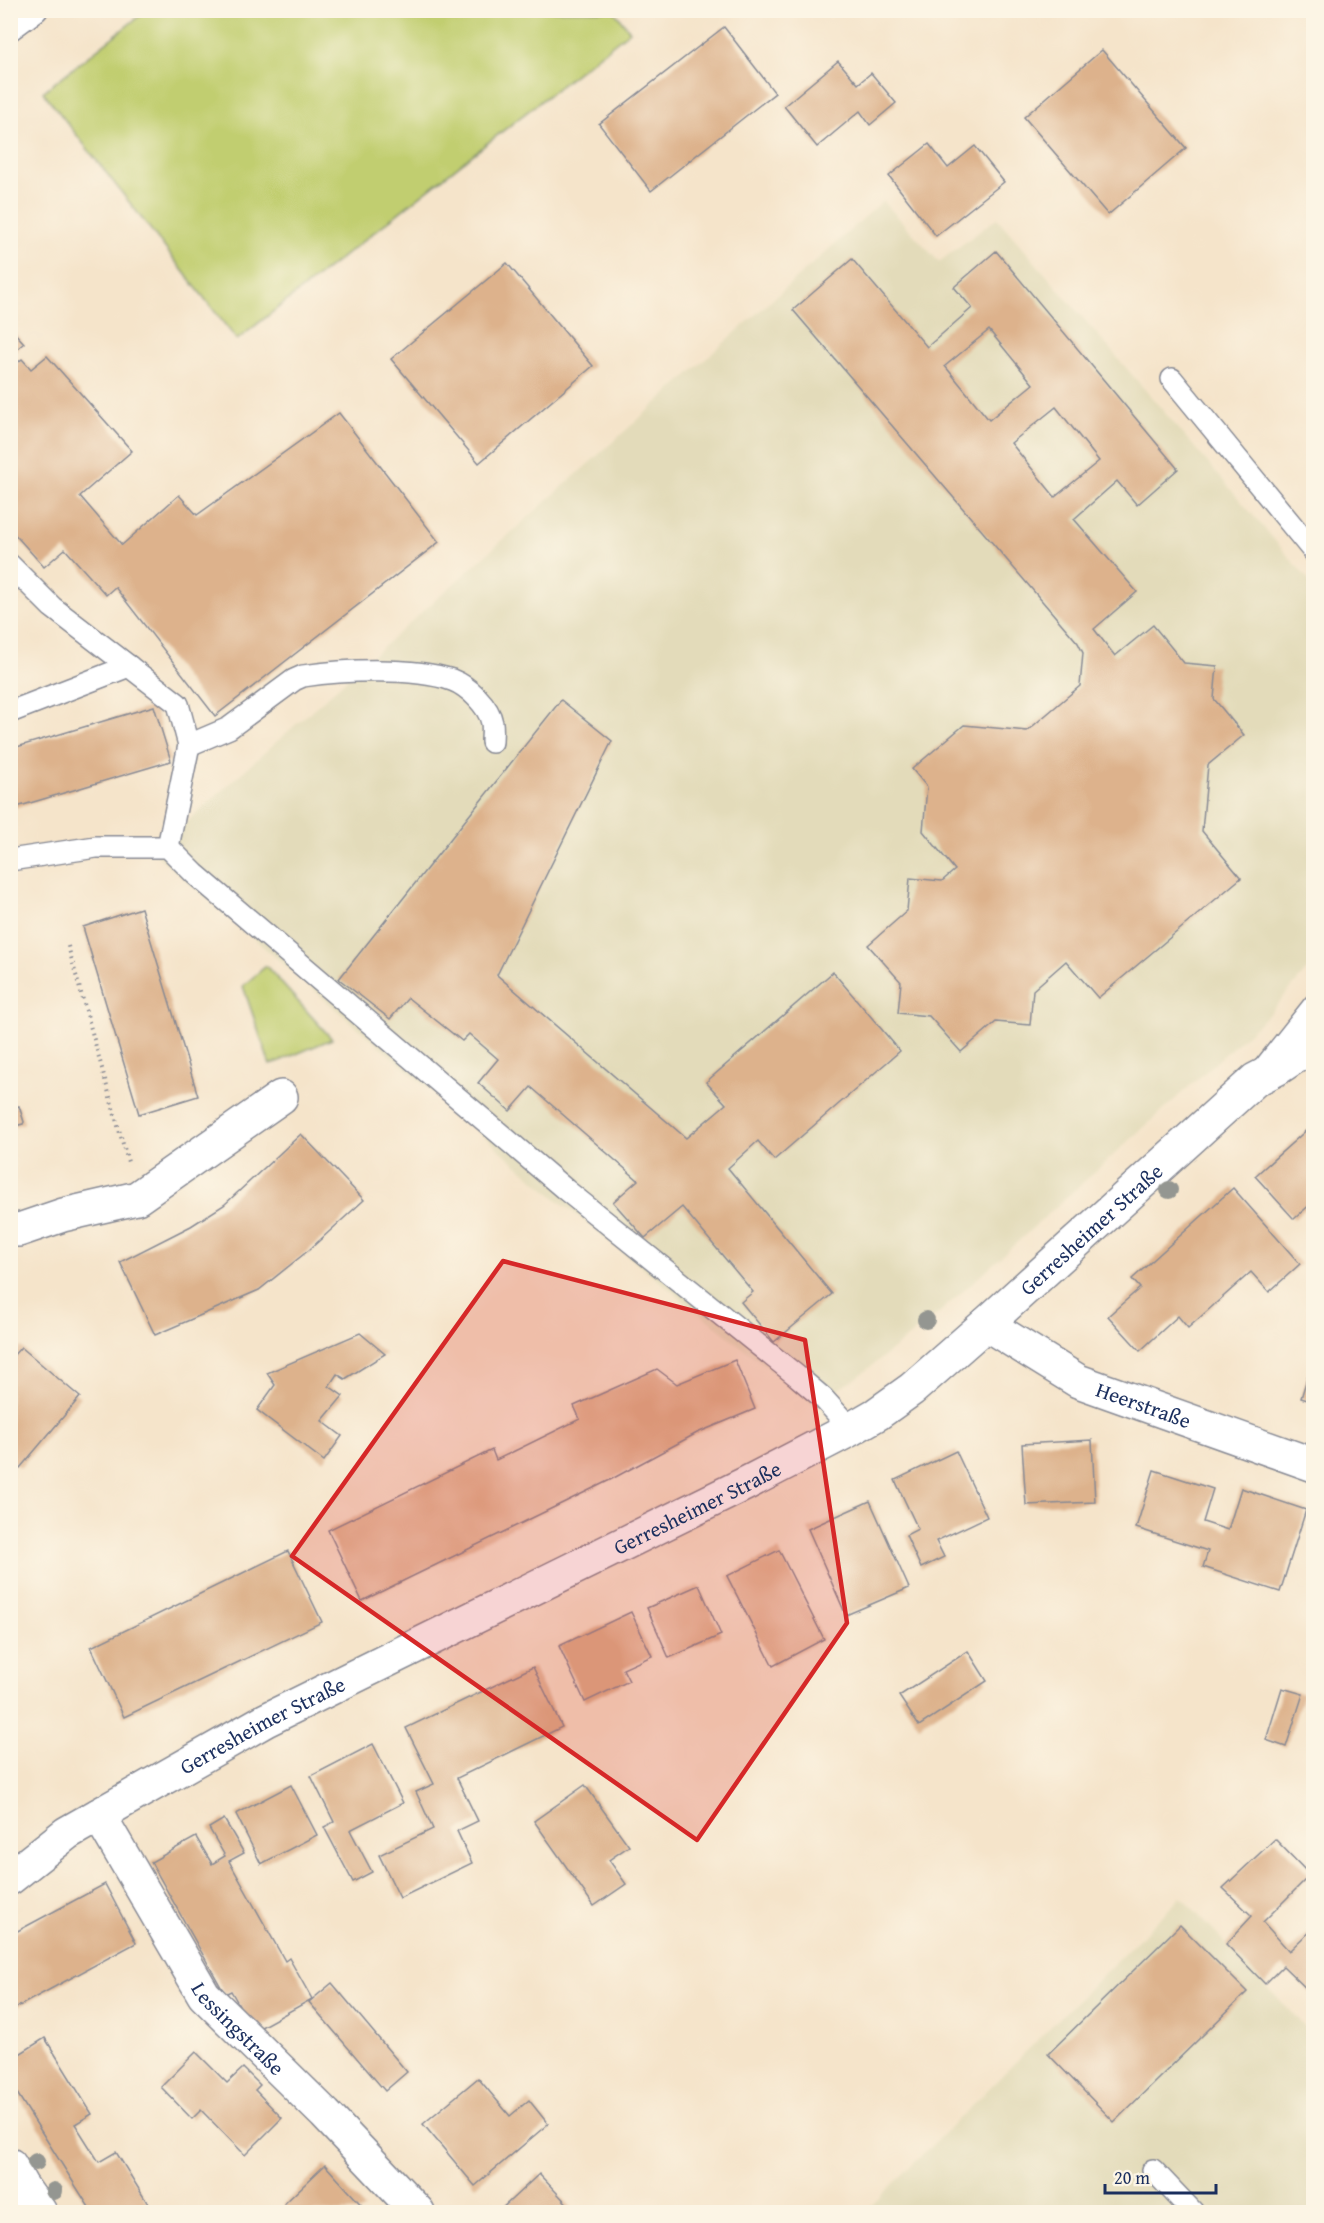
<svg xmlns="http://www.w3.org/2000/svg" width="1324" height="2223" font-family="'Gentium Book Plus',serif">
  <style>
    .built { fill: #e3dbba }
    .green { fill: #c1ce70; stroke: #6e7e67; stroke-width: 1.5 }
    .building { fill: #ddb28c; fill-rule: evenodd }
    .lines { fill: none; stroke-linecap: round; stroke-linejoin: round }
    .service-casing { stroke: #888a94; stroke-width: 24 }
    .minor-casing { stroke: #888a94; stroke-width: 36 }
    .tertiary-casing { stroke: #888a94; stroke-width: 36 }
    .path { stroke: #888a94; stroke-width: 4; stroke-dasharray: 1.5 4.5; stroke-linecap: butt }
    .service { stroke: #fff; stroke-width: 21 }
    .minor { stroke: #fff; stroke-width: 33 }
    .tertiary { stroke: #fff; stroke-width: 33 }
    .tree { fill: #949691 }
    .marked { fill: #d62828; fill-opacity: 0.2; stroke: #d62828; stroke-width: 4.5; stroke-linejoin: round }
    .labels { text-anchor: middle; dominant-baseline: central; stroke-width: 5; stroke-linejoin: round; paint-order: stroke }
    .street-label { font-size: 21px; fill: #1b2f5e; stroke: #fcf5e5 }
  </style>
  <rect width="100%" height="100%" fill="#fcf5e5"/>
  <filter id="ink" filterUnits="userSpaceOnUse"><feTurbulence type="fractalNoise" baseFrequency=".0167" numOctaves="2"/><feDisplacementMap in="SourceGraphic" scale="12" xChannelSelector="R" yChannelSelector="G"/><feConvolveMatrix kernelMatrix="1 2 1 2 8 2 1 2 1" color-interpolation-filters="sRGB"/></filter>
  <filter id="wash" filterUnits="userSpaceOnUse"><feTurbulence type="fractalNoise" baseFrequency=".008" numOctaves="4" result="noise"/><feDisplacementMap in="SourceGraphic" scale="24" xChannelSelector="R" yChannelSelector="G"/><feGaussianBlur stdDeviation="1.35" result="paint"/><feColorMatrix in="noise" values="0 0 0 0 0 0 0 0 0 0 0 0 0 0 0 0 0 1.4 0 .05"/><feComposite in="paint" operator="in"/></filter>
  <g filter="url(#wash)">
    <rect width="100%" height="100%" fill="#f5e4ca"/>
    <g class="built">
      <polygon points="883,201 939,262 997,218 1313,585 1313,963 1267,1016 940,1312 855,1379 813,1404 558,1200 153,852"/>
      <polygon points="1181,1897 1313,2035 1313,2212 865,2212"/>
    </g>
    <g class="green">
      <polygon points="614,11 630,31 237,340 43,92 146,11"/>
      <polygon points="266,966 332,1039 270,1065 243,986"/>
    </g>
    <g id="blocks">
      <g class="building">
        <polygon points="724,27 775,93 651,191 599,124"/>
        <polygon points="1102,50 1186,148 1108,215 1024,117"/>
        <polygon points="838,61 858,84 871,73 896,103 870,125 860,111 817,147 784,106"/>
        <polygon points="929,144 948,168 975,146 1004,182 936,236 889,176"/>
        <path d="M996,251L1178,469L1137,505L1117,481L1074,519L1137,592L1094,629L1115,656L1153,625L1184,663L1217,666L1214,699L1244,735L1208,765L1202,831L1241,878L1098,998L1066,961L1033,990L1030,1025L996,1022L961,1052L929,1016L898,1013L901,982L868,945L907,911L910,878L942,881L955,870L923,831L927,787L912,769L964,725L1027,731L1080,686L1083,653L1078,643L793,310L852,259L927,347L972,308L954,287ZM989,330L1033,384L989,420L945,366ZM1056,407L1099,461L1055,497L1011,443Z"/>
        <polygon points="507,263 593,366 479,463 391,359"/>
        <polygon points="10,328 24,343 10,355"/>
        <polygon points="47,356 132,451 80,496 122,545 179,495 197,515 339,413 439,542 215,716 115,587 106,595 65,549 44,567 10,529 10,369 22,359 31,369"/>
        <polygon points="561,700 612,741 497,975 686,1138 726,1104 706,1082 833,972 900,1051 774,1160 758,1141 728,1168 832,1294 774,1342 741,1302 753,1292 682,1207 645,1238 613,1202 638,1180 531,1087 510,1111 478,1083 498,1059 469,1034 462,1041 408,998 390,1019 339,979"/>
        <polygon points="154,706 171,761 10,809 10,749"/>
        <polygon points="141,908 198,1096 139,1114 83,927"/>
        <polygon points="10,1095 15,1107 19,1106 24,1122 23,1124 10,1127"/>
        <polygon points="1310,1127 1314,1131 1314,1201 1294,1219 1255,1176"/>
        <polygon points="301,1134 364,1200 309,1250 259,1290 155,1335 120,1262 191,1226 224,1205"/>
        <polygon points="1233,1188 1300,1264 1269,1292 1251,1272 1188,1328 1178,1316 1140,1351 1108,1316 1140,1288 1132,1279"/>
        <polygon points="360,1333 385,1354 345,1379 337,1374 329,1386 343,1396 322,1421 342,1436 324,1461 257,1410 275,1385 267,1373"/>
        <polygon points="21,1347 80,1397 20,1468 10,1460 10,1359"/>
        <polygon points="1313,1359 1314,1359 1314,1402 1301,1398"/>
        <polygon points="735,1360 755,1409 697,1433 610,1480 362,1601 328,1530 492,1450 496,1460 580,1419 574,1406 657,1369 677,1384"/>
        <polygon points="1092,1440 1095,1502 1026,1505 1022,1444"/>
        <polygon points="956,1451 987,1517 936,1541 944,1557 921,1568 906,1535 918,1529 895,1480"/>
        <polygon points="1154,1470 1213,1489 1203,1522 1228,1530 1241,1488 1306,1510 1280,1592 1203,1567 1208,1551 1136,1528"/>
        <polygon points="870,1501 909,1588 846,1615 808,1529"/>
        <polygon points="779,1550 824,1639 773,1666 727,1576"/>
        <polygon points="288,1551 322,1622 124,1717 91,1647"/>
        <polygon points="699,1585 721,1635 669,1658 647,1608"/>
        <polygon points="631,1612 652,1656 623,1669 629,1681 585,1702 559,1646"/>
        <polygon points="968,1651 987,1681 919,1726 899,1696"/>
        <polygon points="533,1667 562,1727 457,1778 478,1821 457,1831 472,1863 400,1898 379,1855 433,1829 416,1792 434,1784 406,1728"/>
        <polygon points="1282,1688 1303,1694 1286,1747 1266,1740"/>
        <polygon points="373,1744 403,1803 350,1830 372,1872 353,1882 324,1827 334,1822 311,1776"/>
        <polygon points="291,1785 317,1835 261,1864 236,1814"/>
        <polygon points="585,1785 629,1846 609,1860 626,1884 594,1906 534,1821"/>
        <polygon points="224,1819 244,1853 229,1861 285,1961 289,1958 312,1999 254,2031 231,1991 225,1994 151,1862 196,1837 212,1864 225,1856 209,1828"/>
        <polygon points="1275,1839 1310,1875 1263,1922 1289,1951 1314,1927 1314,1996 1283,1966 1265,1984 1226,1944 1252,1916 1223,1888"/>
        <polygon points="105,1884 136,1943 10,2011 10,1935"/>
        <polygon points="1180,1925 1247,1992 1114,2122 1048,2054"/>
        <polygon points="332,1983 407,2072 385,2091 309,2002"/>
        <polygon points="45,2038 92,2114 75,2124 99,2162 116,2152 153,2212 92,2212 10,2082 10,2060"/>
        <polygon points="196,2052 227,2083 243,2068 260,2085 255,2090 282,2118 245,2155 201,2110 192,2119 161,2087"/>
        <polygon points="478,2078 510,2116 529,2100 548,2124 475,2186 423,2124"/>
        <polygon points="325,2165 365,2209 361,2212 292,2212 284,2204"/>
        <polygon points="539,2174 575,2212 498,2212"/>
      </g>
    </g>
  </g>
  <g filter="url(#ink)">
    <use href="#blocks" fill-opacity="0" stroke="#888a94" stroke-width="1.5"/>
    <g class="lines">
      <defs>
        <g id="service">
          <polyline points="10,30 37,10"/>
          <polyline points="1172,379 1314,552"/>
          <polyline points="10,565 52,607 178,704 189,745 168,847"/>
          <polyline points="10,712 129,666"/>
          <path d="M189,745L229,728L294,680L303,676C344,670 413,667 452,680C468,686 489,706 492,723C493,729 492,736 492,742"/>
          <polyline points="10,860 96,847 168,847 195,874 566,1190 797,1376 823,1398 851,1429"/>
          <polyline points="1264,1068 1314,1005"/>
          <polyline points="1153,2170 1193,2212"/>
        </g>
        <g id="minor">
          <polyline points="10,1229 19,1230 63,1215 137,1198 281,1097"/>
          <path id="s1" d="M986,1324L1078,1381L1314,1465"/>
          <path id="s2" d="M99,1815L204,1995L325,2114L418,2212"/>
        </g>
        <g id="tertiary">
          <path id="s3" d="M10,1878L67,1833L266,1720L745,1484L851,1429L877,1414L912,1389L986,1324L1255,1080L1278,1068L1314,1044"/>
          <polyline points="10,2165 21,2185 40,2212"/>
        </g>
      </defs>
      <use href="#service" class="service-casing"/>
      <use href="#minor" class="minor-casing"/>
      <use href="#tertiary" class="tertiary-casing"/>
      <polyline class="path" points="68,946 128,1162"/>
      <use href="#service" class="service"/>
      <use href="#minor" class="minor"/>
      <use href="#tertiary" class="tertiary"/>
    </g>
    <g class="tree">
      <circle cx="1169" cy="1190" r="9"/>
      <circle cx="926" cy="1320" r="9"/>
      <circle cx="36" cy="2162" r="9"/>
      <circle cx="54" cy="2191" r="9"/>
    </g>
  </g>
  <path class="marked" d="M503,1261L805,1340L847,1623L697,1840L292,1556Z"/>
  <g class="labels">
    <g class="street-label">
      <text stroke="none"><textPath href="#s3" startOffset="1268">Gerresheimer Straße</textPath></text>
      <text stroke="none"><textPath href="#s1" startOffset="178">Heerstraße</textPath></text>
      <text stroke="none"><textPath href="#s3" startOffset="782">Gerresheimer Straße</textPath></text>
      <text stroke="none"><textPath href="#s3" startOffset="296">Gerresheimer Straße</textPath></text>
      <text stroke="none"><textPath href="#s2" startOffset="256">Lessingstraße</textPath></text>
    </g>
  </g>
  <rect width="1324" height="2223" fill="none" stroke="#fcf5e5" stroke-width="36"/>
  <path d="M1105 2184v9h111v-9" fill="none" stroke="#1b2f5e" stroke-width="3"/>
  <text x="1114" y="2184" font-size="18" fill="#1b2f5e" stroke="#fcf5e5" stroke-width="4.5" paint-order="stroke">20 m</text>
</svg>
